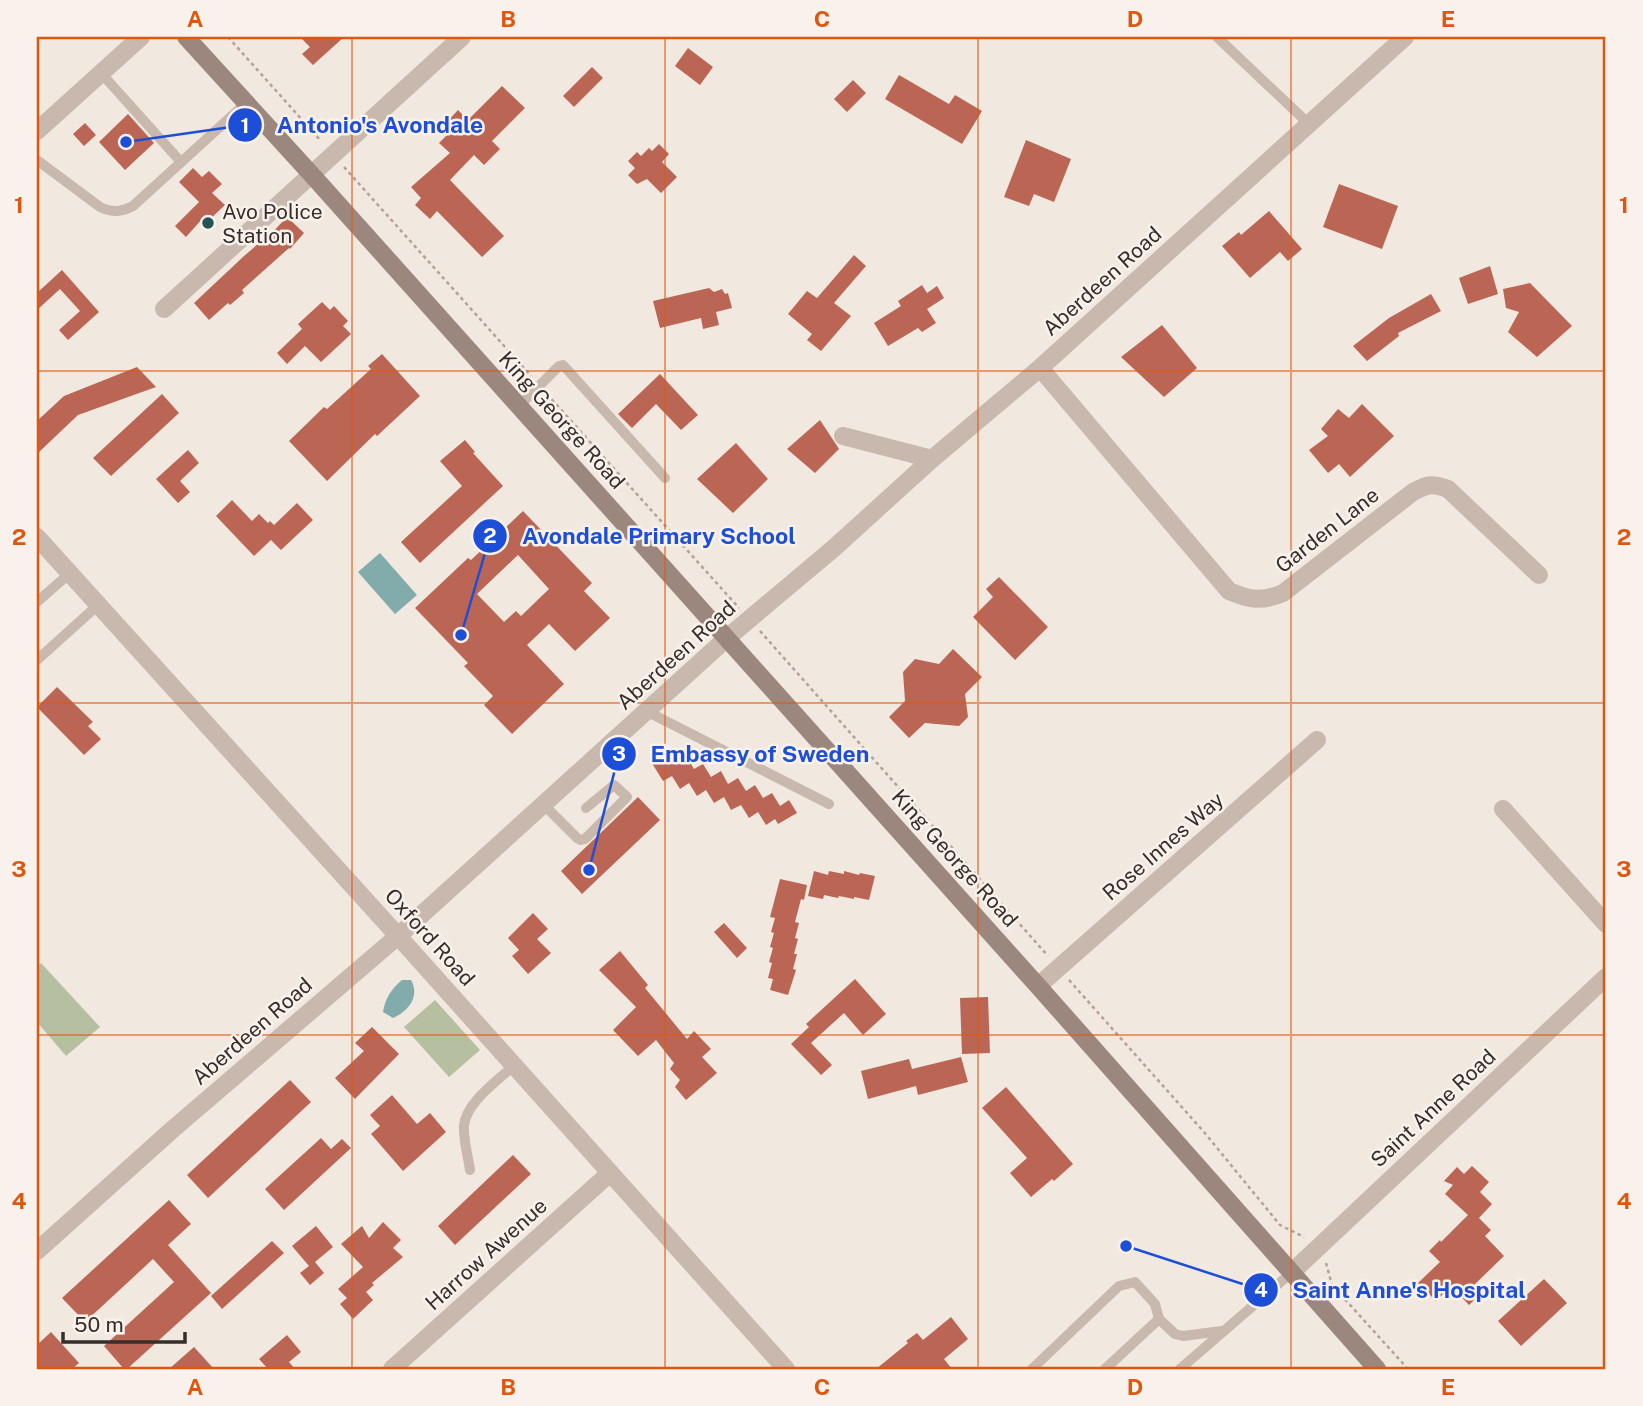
<svg xmlns="http://www.w3.org/2000/svg" width="1643" height="1406" font-family="'Public Sans',sans-serif">
  <style>
    .green { fill: #b7bfa1 }
    .water { fill: #81acab }
    .building { fill: #bb6654; fill-rule: evenodd }
    .lines { fill: none; stroke-linecap: round; stroke-linejoin: round }
    .path { stroke: #b4a297; stroke-width: 2.5; stroke-dasharray: 3.5 3.5; stroke-linecap: butt }
    .lane { stroke: #c8b8ad; stroke-width: 10 }
    .street { stroke: #c8b8ad; stroke-width: 18 }
    .secondary { stroke: #9c877e; stroke-width: 18 }
    .grid { fill: none; stroke: #df570e; stroke-width: 2; stroke-opacity: 0.55 }
    .poi-dot { fill: #245555; stroke: #f9f2ec; stroke-width: 2.5 }
    .labels { text-anchor: middle; dominant-baseline: central; stroke-width: 5; stroke-linejoin: round; paint-order: stroke }
    .poi-label { font-size: 21px; fill: #372e2b; stroke: #f9f2ec; text-anchor: start }
    .street-label { font-size: 21px; fill: #372e2b; stroke: #f9f2ec }
    .leader { fill: none; stroke: #1d4ed8; stroke-width: 2.5 }
    .callout-dot { fill: #1d4ed8; stroke: #f9f2ec; stroke-width: 2.5 }
    .mark-label { font-size: 21px; text-anchor: middle; font-weight: bold; fill: #fff }
    .callout-label { font-size: 23px; text-anchor: middle; font-weight: bold; fill: #1d4ed8; stroke: #f9f2ec; stroke-width: 5; stroke-linejoin: round; paint-order: stroke }
    .neatline { fill: none; stroke: #df570e; stroke-width: 2.5 }
    .grid-label { font-size: 23px; text-anchor: middle; font-weight: bold; fill: #df570e }
  </style>
  <rect width="100%" height="100%" fill="#f1e8e0"/>
  <g class="green">
    <polygon points="41,963 100,1027 66,1056 37,1022 37,967"/>
    <polygon points="435,1000 480,1050 449,1077 404,1027"/>
  </g>
  <g class="water">
    <polygon points="380,553 417,595 395,614 358,572"/>
    <path d="M402,980H411C420,996 409,1011 393,1018L383,1012C385,999 391,989 402,980Z"/>
  </g>
  <g class="building">
    <polygon points="300,37 344,37 313,65 302,54 310,47"/>
    <polygon points="688,48 713,67 700,85 675,66"/>
    <polygon points="592,67 603,78 574,107 563,96"/>
    <polygon points="899,75 949,104 955,95 982,111 962,144 885,99"/>
    <polygon points="853,80 866,93 847,112 834,99"/>
    <polygon points="502,86 525,108 492,141 500,149 484,165 474,155 450,180 504,236 482,257 437,211 430,219 415,205 421,198 411,187 450,153 439,143 451,131 444,125 458,110 468,120"/>
    <polygon points="128,114 154,143 125,170 99,142"/>
    <polygon points="85,123 96,135 84,146 73,134"/>
    <polygon points="1026,140 1071,159 1054,202 1034,194 1029,206 1004,197"/>
    <polygon points="659,144 669,154 662,162 677,177 661,193 647,179 637,184 628,175 635,168 628,161 637,152 641,156 649,148 652,151"/>
    <polygon points="193,168 202,177 209,171 222,184 212,193 225,205 207,222 203,218 186,237 175,226 199,202 179,182"/>
    <polygon points="1339,184 1398,206 1382,249 1323,227"/>
    <polygon points="1269,211 1302,249 1288,261 1280,252 1250,278 1222,246 1239,232 1241,235"/>
    <polygon points="287,217 304,233 290,249 289,248 242,290 244,293 230,305 228,303 209,320 194,303 244,256 266,237 267,238"/>
    <polygon points="854,255 866,266 834,303 851,316 821,351 807,340 812,334 788,314 807,291 817,298"/>
    <polygon points="1490,266 1498,294 1468,304 1459,278"/>
    <polygon points="62,270 99,312 68,340 59,330 80,311 60,289 37,310 37,293"/>
    <polygon points="1530,283 1572,326 1537,357 1508,332 1519,312 1506,308 1503,289"/>
    <polygon points="922,285 927,293 937,286 944,298 927,309 936,323 922,332 918,328 888,346 874,323 901,306 898,301"/>
    <polygon points="709,288 714,292 722,289 725,294 728,293 732,308 716,312 719,325 703,329 701,318 660,328 653,301"/>
    <polygon points="1431,294 1441,311 1398,333 1399,336 1367,361 1353,346 1389,318"/>
    <polygon points="322,302 330,310 334,306 348,321 343,326 351,334 321,362 305,346 287,364 277,353 302,329 298,324"/>
    <polygon points="1162,325 1197,368 1164,397 1121,357"/>
    <polygon points="382,354 420,396 377,436 375,434 327,481 289,441 324,407 327,409 371,369 368,366"/>
    <polygon points="137,367 156,387 78,415 37,454 37,421 64,396"/>
    <polygon points="660,374 698,415 681,430 656,404 632,428 618,414"/>
    <polygon points="162,394 179,413 111,476 93,458"/>
    <polygon points="1362,404 1394,436 1350,477 1339,464 1328,473 1309,450 1328,436 1321,429 1338,409 1349,418"/>
    <polygon points="820,420 839,449 815,473 787,449"/>
    <polygon points="465,440 475,452 473,453 503,486 420,563 401,542 462,486 440,461"/>
    <polygon points="736,443 768,479 733,513 697,479"/>
    <polygon points="188,450 199,463 180,481 190,492 178,503 156,479"/>
    <polygon points="232,500 252,521 259,514 268,523 270,521 274,525 297,503 313,520 281,550 271,540 254,556 216,516"/>
    <path d="M523,511L592,583L584,591L610,618L575,651L549,624L527,645L564,684L512,734L484,705L493,696L464,666L468,663L415,608L468,558L471,560ZM518,555L549,589L521,616L516,611L504,622L477,594Z"/>
    <polygon points="999,577 1048,627 1015,660 973,617 993,597 986,589"/>
    <polygon points="953,649 982,677 965,694 968,717 959,726 925,723 909,738 889,717 905,701 903,672 915,659 939,664"/>
    <polygon points="57,687 93,722 88,726 101,739 84,755 37,707"/>
    <polygon points="669,749 676,762 686,756 694,769 703,764 711,777 721,771 728,784 738,778 746,791 755,785 763,798 772,793 780,806 789,800 797,813 778,824 775,819 766,825 758,812 749,818 741,805 731,810 724,797 714,803 706,790 697,796 689,783 680,789 672,776 663,781 650,760"/>
    <polygon points="638,797 660,820 582,894 561,871"/>
    <polygon points="814,871 828,875 829,871 844,874 844,871 859,875 860,873 875,876 869,900 854,897 854,899 839,896 838,898 824,895 823,899 808,896"/>
    <polygon points="780,879 807,885 804,900 801,899 795,922 799,923 795,938 798,939 794,954 797,954 793,969 796,970 788,995 770,990 773,979 768,978 772,963 769,962 773,948 770,947 774,933 771,932 775,918 770,917"/>
    <polygon points="533,913 548,929 537,939 551,953 528,974 512,956 519,950 508,938"/>
    <polygon points="724,923 747,948 737,958 714,932"/>
    <polygon points="620,951 648,985 645,988 687,1039 694,1031 711,1049 702,1057 717,1073 686,1100 675,1087 680,1080 670,1069 674,1063 656,1040 638,1056 613,1030 636,1007 599,970"/>
    <polygon points="855,979 886,1014 863,1035 844,1013 811,1043 832,1065 821,1075 791,1044 809,1027 806,1024"/>
    <polygon points="988,997 990,1053 962,1054 960,998"/>
    <polygon points="372,1027 399,1054 355,1099 335,1078 364,1051 355,1043"/>
    <polygon points="961,1057 968,1082 918,1095 916,1086 868,1099 861,1071 909,1059 912,1069"/>
    <polygon points="290,1080 311,1102 208,1198 187,1175"/>
    <polygon points="1006,1087 1073,1164 1054,1181 1052,1179 1031,1197 1010,1173 1027,1158 982,1108"/>
    <polygon points="392,1095 417,1124 430,1113 446,1132 403,1171 371,1134 380,1126 370,1115"/>
    <polygon points="321,1138 331,1149 342,1139 351,1148 284,1210 265,1189"/>
    <polygon points="513,1155 531,1174 455,1245 438,1226"/>
    <polygon points="1472,1166 1489,1182 1480,1192 1492,1204 1479,1218 1491,1230 1485,1236 1504,1256 1474,1285 1481,1293 1469,1305 1451,1286 1436,1301 1418,1283 1440,1262 1429,1251 1440,1240 1441,1242 1468,1215 1445,1194 1453,1185 1444,1181 1457,1167 1464,1174"/>
    <polygon points="169,1200 191,1224 168,1245 211,1293 127,1369 124,1369 104,1346 174,1282 153,1259 85,1322 62,1298"/>
    <polygon points="383,1222 401,1240 393,1248 403,1257 372,1283 374,1285 366,1292 373,1300 353,1319 340,1304 347,1298 338,1289 363,1267 341,1244 362,1226 369,1238"/>
    <polygon points="316,1226 333,1247 315,1262 324,1273 310,1285 300,1273 309,1266 292,1246"/>
    <polygon points="272,1241 284,1253 222,1309 211,1296"/>
    <polygon points="1544,1279 1567,1303 1521,1346 1498,1321"/>
    <polygon points="951,1317 968,1339 944,1359 952,1369 876,1369 908,1343 906,1341 917,1333 923,1340"/>
    <polygon points="51,1332 79,1363 72,1369 37,1369 37,1345"/>
    <polygon points="287,1335 301,1352 289,1362 295,1369 268,1369 259,1359"/>
    <polygon points="194,1347 214,1369 169,1369"/>
  </g>
  <g class="lines">
    <g class="path">
      <polyline points="228,37 321,141"/>
      <polyline points="344,167 531,376"/>
      <polyline points="547,394 739,608"/>
      <polyline points="760,631 1048,956"/>
      <polyline points="1069,980 1204,1132 1280,1225 1304,1237"/>
      <polyline points="1326,1263 1332,1285 1408,1369"/>
    </g>
    <g class="lane">
      <polyline points="1217,37 1309,124"/>
      <polyline points="101,73 181,162"/>
      <path d="M37,160L100,207C113,213 121,212 133,206L246,103"/>
      <polyline points="519,406 559,366 563,365 665,478"/>
      <polyline points="37,602 70,573"/>
      <polyline points="37,660 98,605"/>
      <polyline points="648,712 829,804"/>
      <polyline points="544,805 577,838 581,840 585,839 627,797 614,785 586,808"/>
      <path d="M470,1170C468,1156 463,1139 464,1125C467,1101 498,1081 514,1065"/>
      <polyline points="1032,1369 1119,1286 1135,1282 1155,1304 1159,1319"/>
      <polyline points="1105,1369 1159,1319 1175,1334 1183,1336 1222,1331"/>
      <polyline points="1180,1369 1291,1273"/>
    </g>
    <g class="street">
      <polyline points="37,131 141,37"/>
      <polyline points="164,309 462,37"/>
      <path d="M1040,368L1229,591C1250,600 1262,602 1283,593L1413,492C1428,484 1432,483 1448,489L1539,575"/>
      <polyline points="843,436 932,459"/>
      <polyline points="37,537 398,936 786,1369"/>
      <polyline points="1503,809 1606,924"/>
      <polyline points="1038,986 1317,740"/>
      <polyline points="37,1251 173,1129 398,936 727,638 834,548 932,459 1040,368 1405,37"/>
      <polyline points="1291,1273 1606,977"/>
      <polyline points="392,1369 610,1173"/>
    </g>
    <polyline class="secondary" points="186,37 312,175 1038,986 1377,1369"/>
  </g>
  <path class="grid" d="M352,37V1369M665,37V1369M978,37V1369M1291,37V1369M37,371H1606M37,703H1606M37,1035H1606"/>
  <circle class="poi-dot" cx="208" cy="223" r="7"/>
  <g class="labels">
    <g class="poi-label">
      <text x="222" y="211">Avo Police<tspan x="222" dy="24">Station</tspan></text>
    </g>
    <g class="street-label">
      <text transform="translate(1102 281) rotate(-42)">Aberdeen Road</text>
      <text transform="translate(562 420) rotate(48)">King George Road</text>
      <text transform="translate(1327 530) rotate(-38)">Garden Lane</text>
      <text transform="translate(676 655) rotate(-42)">Aberdeen Road</text>
      <text transform="translate(1163 846) rotate(-41)">Rose Innes Way</text>
      <text transform="translate(955 858) rotate(48)">King George Road</text>
      <text transform="translate(430 937) rotate(48)">Oxford Road</text>
      <text transform="translate(252 1031) rotate(-41)">Aberdeen Road</text>
      <text transform="translate(1433 1108) rotate(-43)">Saint Anne Road</text>
      <text transform="translate(486 1254) rotate(-42)">Harrow Awenue</text>
    </g>
  </g>
  <path class="leader" d="M126 142L245 125M461 635L490 536M589 870L619 754M1126 1246L1261 1290"/>
  <g class="callout-dot">
    <circle cx="126" cy="142" r="7"/>
    <circle cx="461" cy="635" r="7"/>
    <circle cx="589" cy="870" r="7"/>
    <circle cx="1126" cy="1246" r="7"/>
    <circle cx="245" cy="125" r="18"/>
    <circle cx="490" cy="536" r="18"/>
    <circle cx="619" cy="754" r="18"/>
    <circle cx="1261" cy="1290" r="18"/>
  </g>
  <g class="mark-label">
    <text x="245" y="133">1</text>
    <text x="490" y="543">2</text>
    <text x="619" y="761">3</text>
    <text x="1261" y="1297">4</text>
  </g>
  <g class="callout-label">
    <text x="380" y="133">Antonio's Avondale</text>
    <text x="659" y="544">Avondale Primary School</text>
    <text x="760" y="762">Embassy of Sweden</text>
    <text x="1409" y="1298">Saint Anne's Hospital</text>
  </g>
  <rect width="1643" height="1406" fill="none" stroke="#f9f2ec" stroke-width="77"/>
  <path d="M63 1332v10h122v-10" fill="none" stroke="#372e2b" stroke-width="3.5"/>
  <text x="74" y="1332" font-size="21" fill="#372e2b" stroke="#f9f2ec" stroke-width="5" paint-order="stroke">50 m</text>
  <rect x="38" y="38" width="1566" height="1330" class="neatline"/>
  <g class="grid-label">
    <text x="195" y="27">A</text>
    <text x="508" y="27">B</text>
    <text x="822" y="27">C</text>
    <text x="1135" y="27">D</text>
    <text x="1448" y="27">E</text>
    <text x="19" y="213">1</text>
    <text x="1624" y="213">1</text>
    <text x="19" y="545">2</text>
    <text x="1624" y="545">2</text>
    <text x="19" y="877">3</text>
    <text x="1624" y="877">3</text>
    <text x="19" y="1209">4</text>
    <text x="1624" y="1209">4</text>
    <text x="195" y="1395">A</text>
    <text x="508" y="1395">B</text>
    <text x="822" y="1395">C</text>
    <text x="1135" y="1395">D</text>
    <text x="1448" y="1395">E</text>
  </g>
</svg>
